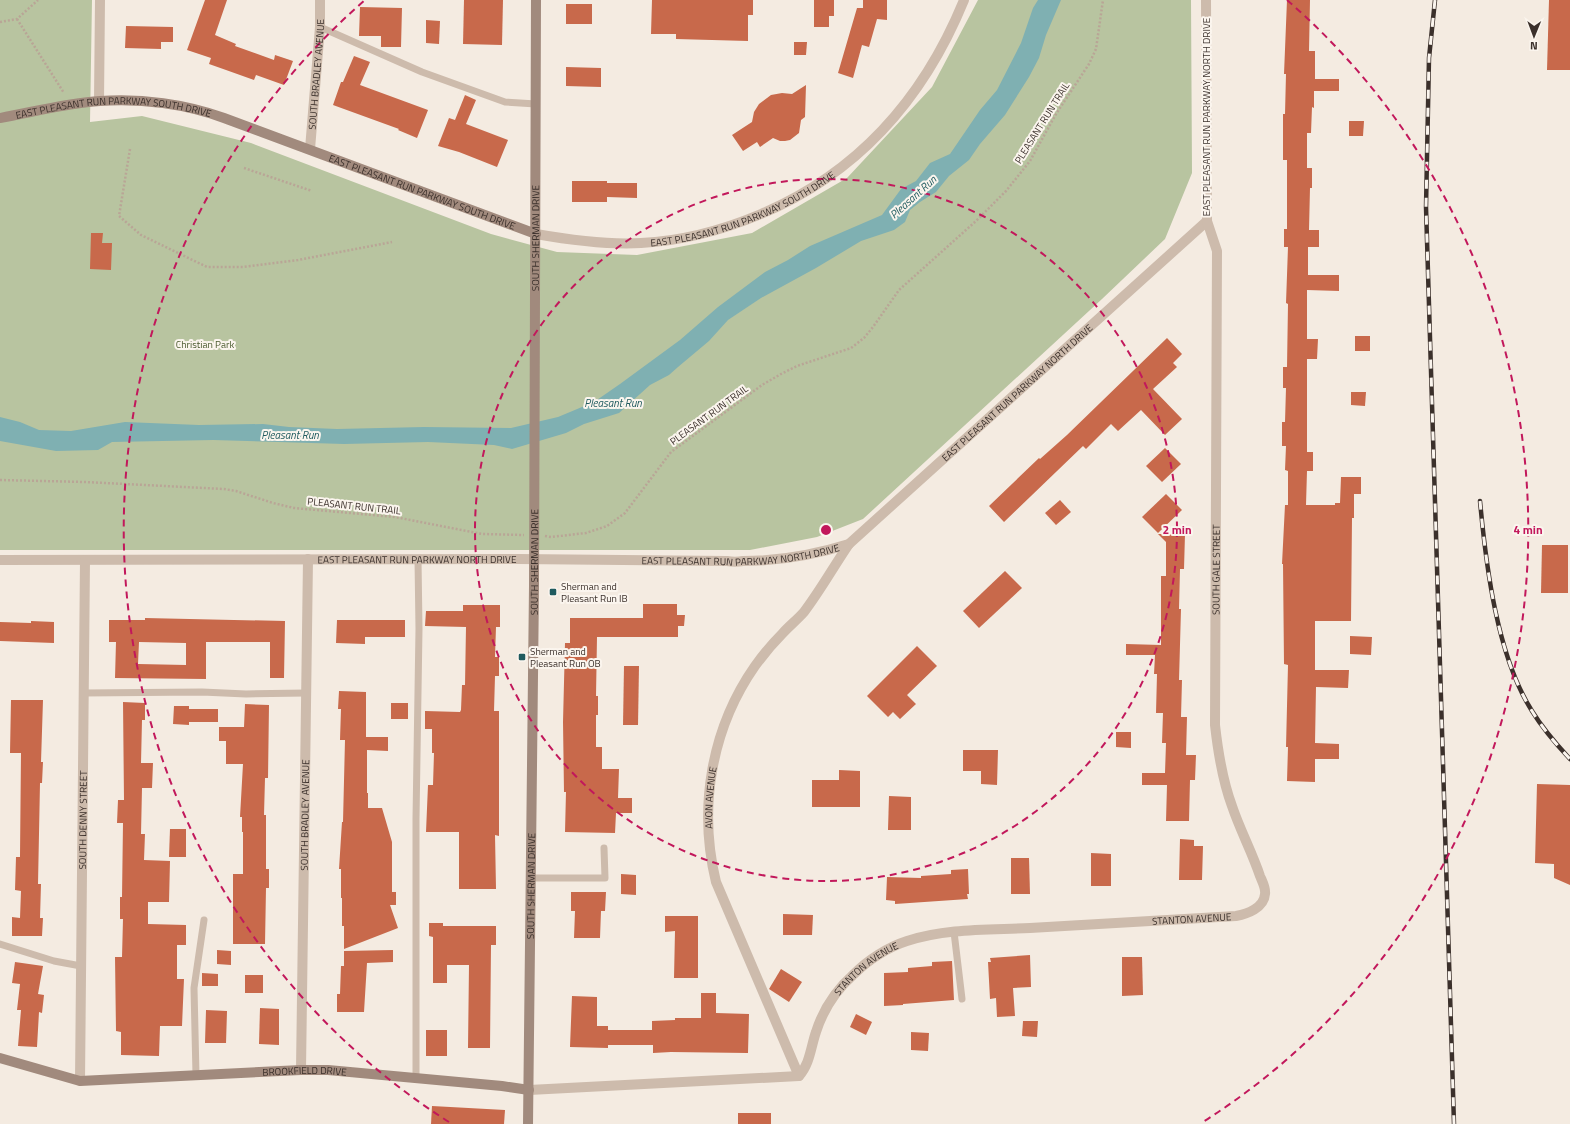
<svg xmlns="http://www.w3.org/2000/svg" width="1570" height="1124" font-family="'Titillium Web',sans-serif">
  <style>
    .green { fill: #b8c4a0 }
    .water { fill: #7fb0b2 }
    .building { fill: #c8694b; fill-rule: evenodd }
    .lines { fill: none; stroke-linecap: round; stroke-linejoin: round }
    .path { stroke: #b9a596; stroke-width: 2.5; stroke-dasharray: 2 2; stroke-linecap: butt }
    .lane { stroke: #cdbbac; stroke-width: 7 }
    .street { stroke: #cdbbac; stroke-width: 10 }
    .secondary { stroke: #a18a7d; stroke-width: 10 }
    .rail-casing { stroke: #3b302b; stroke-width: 4.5 }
    .rail { stroke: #fbf5ee; stroke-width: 3; stroke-dasharray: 9; stroke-linecap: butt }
    .ring { fill: none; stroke: #c2185b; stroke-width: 2; stroke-dasharray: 7 5 }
    .poi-dot { fill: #1f5a5e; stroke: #fbf5ee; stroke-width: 1.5 }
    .labels { text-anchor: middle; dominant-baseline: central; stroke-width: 4; stroke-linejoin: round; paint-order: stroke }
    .street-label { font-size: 10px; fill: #3b302b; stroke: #fbf5ee }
    .park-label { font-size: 10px; fill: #4a5a2e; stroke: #fbf5ee }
    .poi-label { font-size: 10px; fill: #3b302b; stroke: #fbf5ee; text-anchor: start }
    .water-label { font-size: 11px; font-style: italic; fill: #1f5a5e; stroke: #fbf5ee }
    .centre { fill: #c2185b; stroke: #fbf5ee; stroke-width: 2 }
    .ring-label { font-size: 12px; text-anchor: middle; font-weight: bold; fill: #c2185b; stroke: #fbf5ee; stroke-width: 4; stroke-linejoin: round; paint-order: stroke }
  </style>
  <rect width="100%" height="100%" fill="#f4ebe1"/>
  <polygon class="green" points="0,0 92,0 90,122 142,116 251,143 491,234 557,252 637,255 752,233 847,178 932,87 978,0 1191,0 1192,173 1165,239 1102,299 863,519 817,537 750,550 0,550"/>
  <polygon class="water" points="1038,0 1061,0 1046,35 1039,58 1029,77 1005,115 980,144 969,160 949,176 936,192 920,202 910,210 905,222 894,230 861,241 816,268 761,298 728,320 709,341 678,367 669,375 650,385 619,413 584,424 566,433 512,449 494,445 428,442 344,444 213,440 112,442 98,450 56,451 0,441 0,417 20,422 39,430 71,431 125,422 199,425 263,424 289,427 337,429 424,427 511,428 558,417 594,402 620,384 680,340 718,307 765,272 788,260 810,246 882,215 901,189 916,181 930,163 950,154 980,110 997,90 1021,43 1033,8"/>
  <g class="building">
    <polygon points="205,0 227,0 215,35 236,44 235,46 274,60 275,55 293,61 284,85 256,75 254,80 226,70 209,64 211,58 187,50"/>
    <polygon points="464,0 503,0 502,45 463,44"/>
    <polygon points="652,0 753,0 753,15 748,15 748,41 676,39 676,34 651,34"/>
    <polygon points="814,0 834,0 834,16 829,16 829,27 814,27"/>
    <polygon points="863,0 887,0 887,20 877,19 869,47 862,45 853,78 838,73 857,8 863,8"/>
    <polygon points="1287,0 1310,0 1309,51 1315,51 1315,79 1339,79 1339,91 1314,91 1314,108 1312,107 1311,133 1307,133 1307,168 1312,168 1312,188 1310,188 1309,230 1319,230 1319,247 1308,247 1308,275 1339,275 1339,291 1307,290 1307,339 1318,339 1317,359 1307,359 1307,452 1313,452 1313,471 1307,471 1306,505 1335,505 1335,503 1340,503 1341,477 1361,477 1361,494 1354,494 1354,518 1352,518 1351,621 1315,621 1315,670 1349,670 1348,688 1316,687 1315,743 1339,744 1339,759 1315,759 1315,782 1287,781 1288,747 1286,747 1288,665 1284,664 1283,564 1282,564 1285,505 1288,505 1288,471 1285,470 1286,446 1282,446 1282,422 1285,422 1286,388 1283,388 1283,367 1287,367 1288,304 1286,303 1288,247 1284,247 1284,229 1287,229 1287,160 1283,160 1283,114 1285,114 1286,74 1284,74"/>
    <polygon points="1549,0 1570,0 1570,70 1547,70"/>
    <rect x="566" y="4" width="26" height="20"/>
    <polygon points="360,7 402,8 401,47 381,47 381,36 359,36"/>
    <polygon points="426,20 440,21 439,44 426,43"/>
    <polygon points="126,26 173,27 173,42 161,42 161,49 125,48"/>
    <polygon points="794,42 807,42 806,55 794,55"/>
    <polygon points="354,56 370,62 360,85 428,110 417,138 398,130 399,129 333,105 341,82 343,82"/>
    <polygon points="566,67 601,68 601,87 566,86"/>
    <polygon points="806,85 805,117 801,120 799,133 790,140 785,141 780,141 773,138 760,147 757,142 743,151 732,135 752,122 754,112 759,104 771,95 782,93 792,94"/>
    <polygon points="465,95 476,100 466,124 508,140 497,167 459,152 438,146 449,118 455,120"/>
    <polygon points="1349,121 1364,121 1363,136 1349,136"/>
    <polygon points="572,181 607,181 607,183 637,183 637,198 607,197 607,202 572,202"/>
    <polygon points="91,233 103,233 102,243 112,243 111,270 90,269"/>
    <rect x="1355" y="336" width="15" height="15"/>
    <polygon points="1167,338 1182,354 1173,363 1177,367 1153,389 1182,419 1165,435 1141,410 1118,431 1111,424 1086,449 1083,446 1004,522 989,506 1039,458 1040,459 1067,435"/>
    <polygon points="1351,392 1366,392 1365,406 1351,405"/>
    <polygon points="1165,448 1181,464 1162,482 1146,466"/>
    <polygon points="1166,494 1182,510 1158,533 1142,517"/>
    <polygon points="1060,500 1071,512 1056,525 1045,513"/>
    <polygon points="1158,534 1185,534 1184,569 1180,569 1179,609 1181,609 1179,680 1182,680 1181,717 1187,717 1186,755 1196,755 1195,780 1190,780 1189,821 1166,821 1167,785 1142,785 1142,773 1165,773 1166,743 1162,743 1163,713 1156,713 1157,674 1154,674 1155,655 1126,655 1126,644 1161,645 1161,576 1166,576 1166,542"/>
    <polygon points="1542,545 1568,545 1568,593 1541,593"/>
    <polygon points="1005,571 1022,588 979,628 963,611"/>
    <polygon points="643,604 677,604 677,615 685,615 684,626 678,626 678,637 597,637 596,696 598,696 598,715 596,715 596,747 602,747 602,769 619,769 618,798 632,798 632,813 616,813 615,833 565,832 566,792 564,792 563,722 565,643 570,643 570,618 643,618"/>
    <polygon points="463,605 500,605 500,627 496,627 495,657 499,657 499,676 495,676 494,711 499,711 499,836 495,835 496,889 459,889 459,832 426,832 428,785 433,785 434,753 432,753 432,729 425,729 425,711 460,712 461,710 462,685 465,685 466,627 425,626 426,611 463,611"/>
    <path d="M145,618L285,621L284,678H270V642H206V679L115,678L116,642H109V620H145ZM139,642L186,643V665L138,664Z"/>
    <polygon points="337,620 405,620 405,637 365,637 365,644 336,643"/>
    <polygon points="31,621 54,622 54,643 0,641 0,622 31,623"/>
    <polygon points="1350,636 1372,637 1371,655 1350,654"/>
    <polygon points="917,646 937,666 907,695 916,704 900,719 893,712 888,717 867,696"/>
    <polygon points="624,666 639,666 638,725 623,725"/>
    <polygon points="339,691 366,692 366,737 388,737 388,751 367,750 367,793 368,793 368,808 382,808 392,842 392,892 396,892 396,905 390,905 398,928 344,949 344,926 342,926 342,898 341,898 341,869 339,869 342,822 343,822 345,740 340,740 341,709 338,709"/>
    <polygon points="11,700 43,700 41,762 43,762 42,783 40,783 38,884 41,884 40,918 43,918 42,936 12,936 12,917 20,918 21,891 15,890 16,857 20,857 21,753 10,753"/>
    <polygon points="123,702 145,703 145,720 142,720 141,763 153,763 152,788 142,788 141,834 145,834 144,860 170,861 169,902 148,902 148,924 186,925 186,945 177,945 177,979 184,979 182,1026 160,1026 159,1056 121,1055 121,1032 116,1031 115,957 122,957 123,919 120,919 120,897 122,897 123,823 117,823 118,800 124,800"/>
    <rect x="391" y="703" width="17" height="16"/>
    <polygon points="245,704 269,705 268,778 265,778 264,815 266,815 266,869 269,869 269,888 266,888 265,944 233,944 233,874 243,874 243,832 242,832 242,817 240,817 243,764 226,764 226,741 219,741 219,727 244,727"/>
    <polygon points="174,706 189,706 189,709 218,709 218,722 189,722 189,725 173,724"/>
    <polygon points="1116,732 1131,732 1131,748 1116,747"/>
    <polygon points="963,750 998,750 997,785 981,784 981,771 963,771"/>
    <polygon points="839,770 860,771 860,807 812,807 812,780 839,780"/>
    <polygon points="1537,784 1570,785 1570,885 1554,878 1554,864 1535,863"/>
    <polygon points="889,796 911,797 911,830 888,830"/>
    <polygon points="170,829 186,829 186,857 169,857"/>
    <polygon points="1180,839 1194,840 1194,846 1203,846 1202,880 1179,880"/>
    <polygon points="1091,853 1111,854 1111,886 1091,886"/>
    <polygon points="1011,858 1029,858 1030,894 1011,894"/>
    <polygon points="968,869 969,894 967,894 968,899 895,904 895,901 886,900 887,877 921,878 921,876 951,874 951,870"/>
    <polygon points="621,874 636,875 636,895 621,894"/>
    <polygon points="571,892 606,892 605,911 601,911 600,938 574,938 575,911 571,911"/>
    <polygon points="783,914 813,915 812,935 783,935"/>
    <polygon points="665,916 698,916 698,978 674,978 675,931 665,932"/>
    <polygon points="429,923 443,923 443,926 496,926 496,945 491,945 490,1048 468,1048 469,965 447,965 447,983 433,983 433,937 429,936"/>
    <polygon points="217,950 231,951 231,965 217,964"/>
    <polygon points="393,950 393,962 367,963 364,1012 337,1012 337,994 340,994 341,966 344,966 344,951"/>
    <polygon points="1030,955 1031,987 1013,988 1015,1016 997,1017 996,998 990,999 988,962 991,962 990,958"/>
    <polygon points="1122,957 1142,957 1143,995 1122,996"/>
    <polygon points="952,961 954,1000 903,1004 903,1005 884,1006 884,973 908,972 908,968 932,966 932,962"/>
    <polygon points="15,962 43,966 38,994 44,995 42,1013 39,1012 37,1047 18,1046 21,1010 17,1010 20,984 12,983"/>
    <polygon points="781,969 802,982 789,1002 769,989"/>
    <polygon points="202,973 218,974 218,986 202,986"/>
    <rect x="245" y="975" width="18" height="18"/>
    <polygon points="701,993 716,993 716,1013 749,1014 748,1053 671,1052 653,1053 653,1045 608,1045 608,1048 570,1047 572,996 597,997 597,1026 608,1026 608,1030 652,1030 652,1021 675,1020 675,1018 701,1018"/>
    <polygon points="260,1008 279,1009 279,1045 259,1044"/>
    <polygon points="206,1010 227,1011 226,1043 205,1043"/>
    <polygon points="856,1014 872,1022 866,1035 850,1027"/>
    <polygon points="1023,1021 1038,1021 1037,1037 1022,1036"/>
    <rect x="426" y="1030" width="21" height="26"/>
    <polygon points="911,1032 929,1033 928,1051 911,1050"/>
    <polygon points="432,1106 505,1110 504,1124 431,1124"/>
    <rect x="738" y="1113" width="33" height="11"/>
  </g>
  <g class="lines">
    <g class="path">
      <polyline points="17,19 64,93"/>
      <polyline points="0,22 17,19 38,0"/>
      <polyline points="130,149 119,216 141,235 207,267 243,267 298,260 392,242"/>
      <polyline points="244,168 312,191"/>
      <polyline points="0,480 85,482 224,489 236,491 273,503 294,508 395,517 482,534 524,535"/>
      <polyline points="545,536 551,537 586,533 607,526 625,513 671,452 762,385 781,374 797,366 851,348 864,338 873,327 899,290 976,221 1006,191 1030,161 1056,114 1089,64 1096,49 1103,0"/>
    </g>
    <g class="lane">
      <polyline points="320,27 422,72 505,102 536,104"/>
      <polyline points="84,693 202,692 246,694 306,693"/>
      <polyline points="531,878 605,878 604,848"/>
      <polyline points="954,932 962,999"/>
      <polyline points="0,944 54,961 81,966"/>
      <polyline points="196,1075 194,988 204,920"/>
      <polyline points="416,1079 416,819 419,629 418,559"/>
    </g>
    <g class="street">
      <polyline points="99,101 100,0"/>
      <path id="s1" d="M310,149L320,27V0"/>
      <path id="s2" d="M536,234C570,240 607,245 641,243C683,241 723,230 761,214C860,172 924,98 964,0"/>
      <path id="s3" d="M0,560L518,559L727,561C733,562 737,562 743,561C779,561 814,555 849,544L1207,221L1206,0"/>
      <path id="s4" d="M301,1070L308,559"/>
      <path id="s5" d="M799,1076L716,882C698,808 711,729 755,666C763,655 772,644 782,634C789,626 797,620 804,612C820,591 834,566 849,544"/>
      <path id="s6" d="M80,1081L85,560"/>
      <path id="s7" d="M529,1090L799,1076C810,1064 811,1046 816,1032C823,1010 837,989 854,974C868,960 888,947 907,941C946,928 990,930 1030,928C1099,924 1167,920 1236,916C1247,914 1264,908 1265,894C1266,888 1262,881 1260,876C1252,852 1240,830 1232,806C1222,779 1218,752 1215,725L1217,251L1207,221"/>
    </g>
    <g class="secondary">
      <path id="s8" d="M0,118C33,112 67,103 100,101C141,98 186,104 224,118L536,234"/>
      <path id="s9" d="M0,1058L80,1081L301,1070H328L502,1086L529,1090"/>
      <path id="s10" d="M528,1124L534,586L536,0"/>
    </g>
    <defs>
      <g id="rail">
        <polyline points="1435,0 1429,58 1426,207 1454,1124"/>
        <path d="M1480,501C1486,566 1497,656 1532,711C1543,729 1556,744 1570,759"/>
      </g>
    </defs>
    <use href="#rail" class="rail-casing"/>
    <use href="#rail" class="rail"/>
  </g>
  <g class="ring">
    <circle cx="826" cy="530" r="351"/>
    <path d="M449 1122A702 702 0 0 1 365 0M1287 0A702 702 0 0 1 1203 1122"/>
  </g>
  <g class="poi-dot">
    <rect x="549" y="588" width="8" height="8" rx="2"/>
    <rect x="518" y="653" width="8" height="8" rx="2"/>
  </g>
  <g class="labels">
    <g class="street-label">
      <text stroke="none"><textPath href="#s1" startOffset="75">SOUTH BRADLEY AVENUE</textPath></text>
      <text stroke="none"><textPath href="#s8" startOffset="115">EAST PLEASANT RUN PARKWAY SOUTH DRIVE</textPath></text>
      <text transform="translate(1206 117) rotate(-90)">EAST PLEASANT RUN PARKWAY NORTH DRIVE</text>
      <text transform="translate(1042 123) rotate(-58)">PLEASANT RUN TRAIL</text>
      <text stroke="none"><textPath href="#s8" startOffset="439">EAST PLEASANT RUN PARKWAY SOUTH DRIVE</textPath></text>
      <text stroke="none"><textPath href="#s2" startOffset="214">EAST PLEASANT RUN PARKWAY SOUTH DRIVE</textPath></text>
      <text stroke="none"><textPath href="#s10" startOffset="886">SOUTH SHERMAN DRIVE</textPath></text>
      <text stroke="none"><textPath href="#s3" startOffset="1077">EAST PLEASANT RUN PARKWAY NORTH DRIVE</textPath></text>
      <text transform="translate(709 415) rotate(-36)">PLEASANT RUN TRAIL</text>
      <text transform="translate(354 506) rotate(6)">PLEASANT RUN TRAIL</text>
      <text stroke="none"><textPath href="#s3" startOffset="741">EAST PLEASANT RUN PARKWAY NORTH DRIVE</textPath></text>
      <text stroke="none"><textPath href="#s3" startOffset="417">EAST PLEASANT RUN PARKWAY NORTH DRIVE</textPath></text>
      <text stroke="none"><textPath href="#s10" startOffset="562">SOUTH SHERMAN DRIVE</textPath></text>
      <text stroke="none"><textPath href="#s7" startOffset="1153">SOUTH GALE STREET</textPath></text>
      <text stroke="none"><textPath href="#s5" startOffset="296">AVON AVENUE</textPath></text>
      <text stroke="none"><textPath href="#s4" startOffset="255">SOUTH BRADLEY AVENUE</textPath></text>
      <text stroke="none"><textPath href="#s6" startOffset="261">SOUTH DENNY STREET</textPath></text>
      <text stroke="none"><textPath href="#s10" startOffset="238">SOUTH SHERMAN DRIVE</textPath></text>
      <text stroke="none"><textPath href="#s7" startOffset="737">STANTON AVENUE</textPath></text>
      <text stroke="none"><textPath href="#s7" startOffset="401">STANTON AVENUE</textPath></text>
      <text stroke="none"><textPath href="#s9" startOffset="308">BROOKFIELD DRIVE</textPath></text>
    </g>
    <g class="park-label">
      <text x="205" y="344">Christian Park</text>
    </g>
    <g class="poi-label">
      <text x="561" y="586">Sherman and<tspan x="561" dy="12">Pleasant Run IB</tspan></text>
      <text x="530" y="651">Sherman and<tspan x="530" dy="12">Pleasant Run OB</tspan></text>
    </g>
    <g class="water-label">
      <text transform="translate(913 197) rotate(-42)">Pleasant Run</text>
      <text x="613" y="403">Pleasant Run</text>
      <text x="290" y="435">Pleasant Run</text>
    </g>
  </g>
  <circle cx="826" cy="530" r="6" class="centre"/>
  <g class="ring-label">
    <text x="1177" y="534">2 min</text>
    <text x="1528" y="534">4 min</text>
  </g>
  <g transform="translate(1534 36) rotate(181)" stroke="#fbf5ee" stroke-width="3" paint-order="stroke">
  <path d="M0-3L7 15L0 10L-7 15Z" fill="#3b302b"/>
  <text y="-6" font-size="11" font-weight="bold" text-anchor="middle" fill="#3b302b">N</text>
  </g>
</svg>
